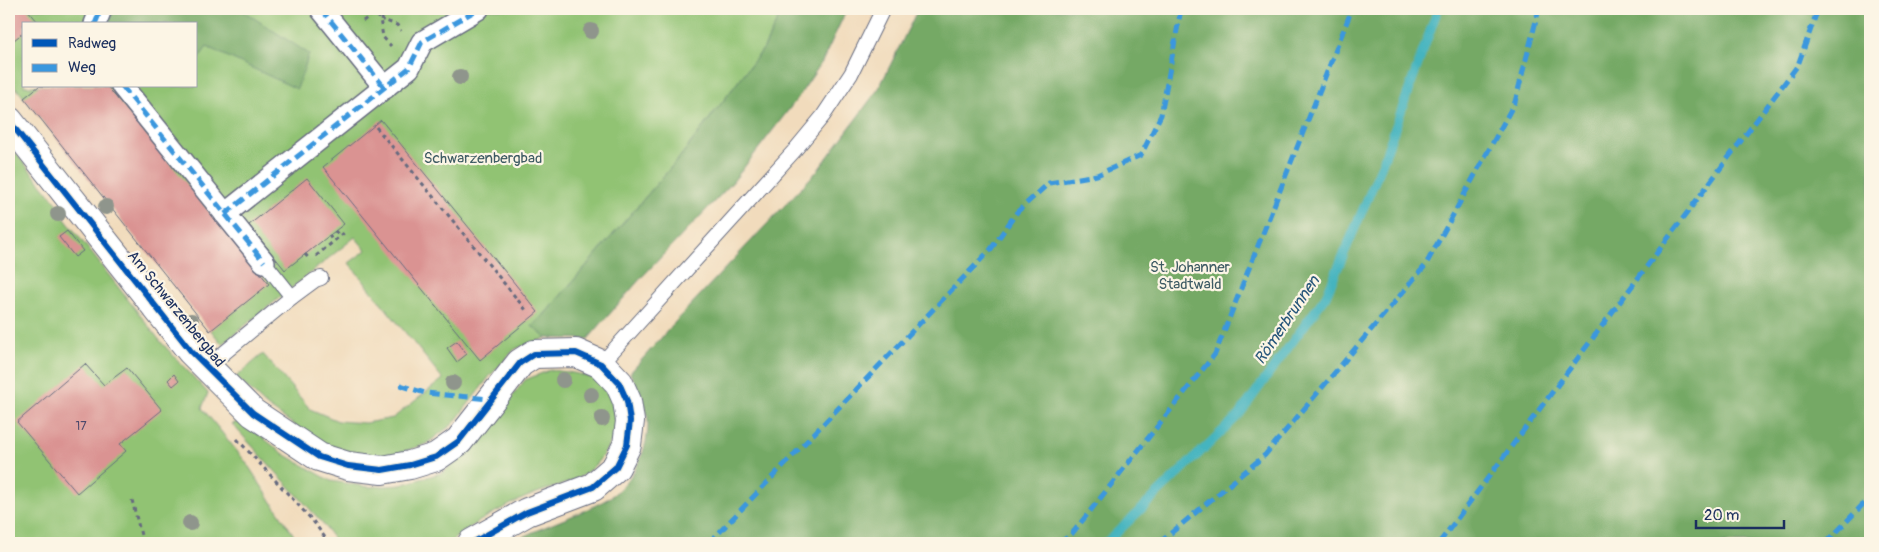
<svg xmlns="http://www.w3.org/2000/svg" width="1879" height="552" font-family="Pangolin,sans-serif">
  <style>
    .green { fill: #91c373; stroke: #567968; fill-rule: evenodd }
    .forest { fill: #74a965; stroke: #486c62 }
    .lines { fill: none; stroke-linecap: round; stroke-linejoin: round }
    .stream { stroke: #45b4bf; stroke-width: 9 }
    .building { fill: #da9392 }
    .service-casing { stroke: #666b7f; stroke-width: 16 }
    .pedestrian-casing { stroke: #666b7f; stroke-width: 24 }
    .minor-casing { stroke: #666b7f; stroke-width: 30 }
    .path { stroke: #666b7f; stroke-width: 3; stroke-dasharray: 4 4; stroke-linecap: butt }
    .service { stroke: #fff; stroke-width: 14 }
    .pedestrian { stroke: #fff; stroke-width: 21 }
    .minor { stroke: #fff; stroke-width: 28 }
    .quiet { stroke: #3a97de; stroke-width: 5; stroke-dasharray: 10 5; stroke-linecap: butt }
    .cycleway-casing { stroke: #fcf5e5; stroke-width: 9 }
    .cycleway { stroke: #0057b8; stroke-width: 6 }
    .tree { fill: #8f958c }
    .labels { text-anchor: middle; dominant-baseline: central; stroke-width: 4.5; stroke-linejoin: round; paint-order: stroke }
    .number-label { font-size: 12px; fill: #4b486b }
    .park-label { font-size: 15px; fill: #3e5b64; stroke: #fcf5e5 }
    .street-label { font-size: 15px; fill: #1b2f5e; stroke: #fcf5e5 }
    .water-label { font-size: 16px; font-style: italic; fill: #28577b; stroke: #fcf5e5 }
  </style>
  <rect width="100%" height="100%" fill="#fcf5e5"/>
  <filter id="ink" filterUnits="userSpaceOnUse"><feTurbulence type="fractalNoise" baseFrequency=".02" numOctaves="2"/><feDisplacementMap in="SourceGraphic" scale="10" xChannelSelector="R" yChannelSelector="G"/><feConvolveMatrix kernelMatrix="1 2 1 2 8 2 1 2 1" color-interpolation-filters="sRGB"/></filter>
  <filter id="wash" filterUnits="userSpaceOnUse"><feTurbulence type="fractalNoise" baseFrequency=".0096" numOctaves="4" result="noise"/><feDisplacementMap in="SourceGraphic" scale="20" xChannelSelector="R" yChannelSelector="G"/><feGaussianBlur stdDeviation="1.12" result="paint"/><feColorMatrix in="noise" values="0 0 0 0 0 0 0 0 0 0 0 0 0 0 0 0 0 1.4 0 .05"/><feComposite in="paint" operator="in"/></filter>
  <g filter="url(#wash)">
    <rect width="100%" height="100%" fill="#f1dbbc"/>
    <g class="green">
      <path d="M9,9H783L764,48L680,157L543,316L532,326L546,338L515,349L489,377L453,424L426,444L390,456H369L326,447L267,406L236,377L263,354L310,409L338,421L365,423L393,418L443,379L349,263L366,250L355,237L222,344L9,79ZM24,24H196V86H24Z"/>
      <polygon points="9,145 61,208 58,210 161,342 208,393 202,408 245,461 299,543 9,543"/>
      <path d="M550,370C567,372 596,374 607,389C610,393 611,402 613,407C617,418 616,433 610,443C587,488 559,481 520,500C492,513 472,524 449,543H337L319,519L232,424L241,421L284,454L331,481L369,487L401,485L444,472L474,445L525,380Z"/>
    </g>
    <g class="forest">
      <polygon points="115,9 244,9 243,11 309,54 297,89 207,47 196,62 196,24 108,24"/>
      <polygon points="783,9 847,9 822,62 797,99 732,183 641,278 588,339 546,338 532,326 543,316 680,157 764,48"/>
      <path d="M918,9H1870V543H510C540,527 572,518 602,502C629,488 648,455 648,423C648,406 638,389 630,373L684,312L818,170L879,88Z"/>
    </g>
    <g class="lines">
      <polyline class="stream" points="1106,543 1239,415 1326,296 1381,167 1438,9"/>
    </g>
    <g id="blocks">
      <g class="building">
        <polygon points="9,9 27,9 38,22 24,24 24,32 9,44"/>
        <polygon points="39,86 107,86 269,284 210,331 24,98"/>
        <polygon points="381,120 538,312 480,360 323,167"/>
        <polygon points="307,178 344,224 285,270 249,225"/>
        <polygon points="67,231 83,251 75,257 59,237"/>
        <polygon points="457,341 467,354 457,362 447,348"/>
        <polygon points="85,364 104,385 127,368 162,410 120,444 126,451 77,493 17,422"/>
        <polygon points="174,374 179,381 173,386 168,380"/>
      </g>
    </g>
  </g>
  <g filter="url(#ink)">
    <use href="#blocks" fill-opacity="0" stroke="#666b7f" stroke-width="1"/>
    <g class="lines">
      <defs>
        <g id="service">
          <polyline points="264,262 292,297"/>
          <polyline points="601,364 794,151 823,116 851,74 883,9"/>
          <polyline points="207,367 292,297 315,280 321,278"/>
        </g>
        <g id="pedestrian">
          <polyline points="321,9 385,88"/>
          <polyline points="95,24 101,9"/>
          <polyline points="122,86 264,262"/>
          <polyline points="225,214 409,68 422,42 478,9"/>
        </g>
        <polyline id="minor" points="9,121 191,351 253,413 319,457 348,466 382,470 410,465 436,457 459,441 520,363 534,354 576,353 601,364 619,383 627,401 630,421 627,445 616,467 593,487 527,512 472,543"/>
      </defs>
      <use href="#service" class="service-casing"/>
      <use href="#pedestrian" class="pedestrian-casing"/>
      <use href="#minor" class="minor-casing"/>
      <g class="path">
        <polyline points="372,9 380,19 383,37 391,46"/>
        <polyline points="381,18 393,9"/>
        <polyline points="380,19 397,25 401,31"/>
        <polyline points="363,21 375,12"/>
        <polyline points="376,127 526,310"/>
        <polyline points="335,231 340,237"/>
        <polyline points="329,235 333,242"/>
        <polyline points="305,254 310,260"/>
        <polyline points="316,256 345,232"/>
        <polyline points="237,439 313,521 329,543"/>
        <polyline points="132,500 143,543"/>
      </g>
      <use href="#service" class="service"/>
      <use href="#pedestrian" class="pedestrian"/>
      <use href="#minor" class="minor"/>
      <g class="quiet">
        <polyline points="321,9 385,88"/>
        <polyline points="95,24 101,9"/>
        <polyline points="122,86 264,262"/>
        <polyline points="225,214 409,68 422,42 478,9"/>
        <polyline points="400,385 425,393 490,399"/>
        <polyline points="709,543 991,249 1017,212 1049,183 1097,175 1141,155 1161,115 1181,9"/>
        <polyline points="1059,543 1071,535 1215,354 1352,9"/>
        <polyline points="1159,543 1265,455 1425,266 1515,102 1539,9"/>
        <polyline points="1439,543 1798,65 1818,9"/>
        <polyline points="1826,543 1870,497"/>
      </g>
      <defs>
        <polyline id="cycleway" points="9,121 191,351 253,413 319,457 348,466 382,470 410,465 436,457 459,441 520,363 534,354 576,353 601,364 619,383 627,401 630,421 627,445 616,467 593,487 527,512 472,543"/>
      </defs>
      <use href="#cycleway" class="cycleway-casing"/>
      <use href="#cycleway" class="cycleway"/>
    </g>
    <g class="tree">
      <circle cx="591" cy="31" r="8"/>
      <circle cx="460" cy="77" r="8"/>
      <circle cx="106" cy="207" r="8"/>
      <circle cx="58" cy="214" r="8"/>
      <circle cx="191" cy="321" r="8"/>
      <circle cx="563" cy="380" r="8"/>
      <circle cx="453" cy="383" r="8"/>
      <circle cx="591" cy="395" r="8"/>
      <circle cx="602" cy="419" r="8"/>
      <circle cx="190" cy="523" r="8"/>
    </g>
  </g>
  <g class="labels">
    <g class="number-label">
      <text x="81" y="426">17</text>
    </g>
    <g class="park-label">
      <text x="483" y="158">Schwarzenbergbad</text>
      <text x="1190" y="267">St. Johanner<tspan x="1190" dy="17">Stadtwald</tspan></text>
    </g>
    <g class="street-label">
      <text transform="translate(176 309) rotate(51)">Am Schwarzenbergbad</text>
    </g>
    <g class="water-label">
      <text transform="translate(1287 320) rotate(-56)">Römerbrunnen</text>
    </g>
  </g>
  <rect width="1879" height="552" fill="none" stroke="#fcf5e5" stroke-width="30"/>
  <rect x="22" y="22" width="175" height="65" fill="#fcf5e5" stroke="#a2a6af"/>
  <rect x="32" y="39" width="25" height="8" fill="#0057b8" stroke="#a2a6af"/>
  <text x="68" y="48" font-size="15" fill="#1b2f5e">Radweg</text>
  <rect x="32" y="64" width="25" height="8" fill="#3a97de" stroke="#a2a6af"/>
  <text x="68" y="72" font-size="15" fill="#1b2f5e">Weg</text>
  <path d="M1696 520v8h88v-8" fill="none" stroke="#1b2f5e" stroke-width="2.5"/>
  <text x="1704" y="520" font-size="15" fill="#1b2f5e" stroke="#fcf5e5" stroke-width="4" paint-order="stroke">20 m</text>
</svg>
